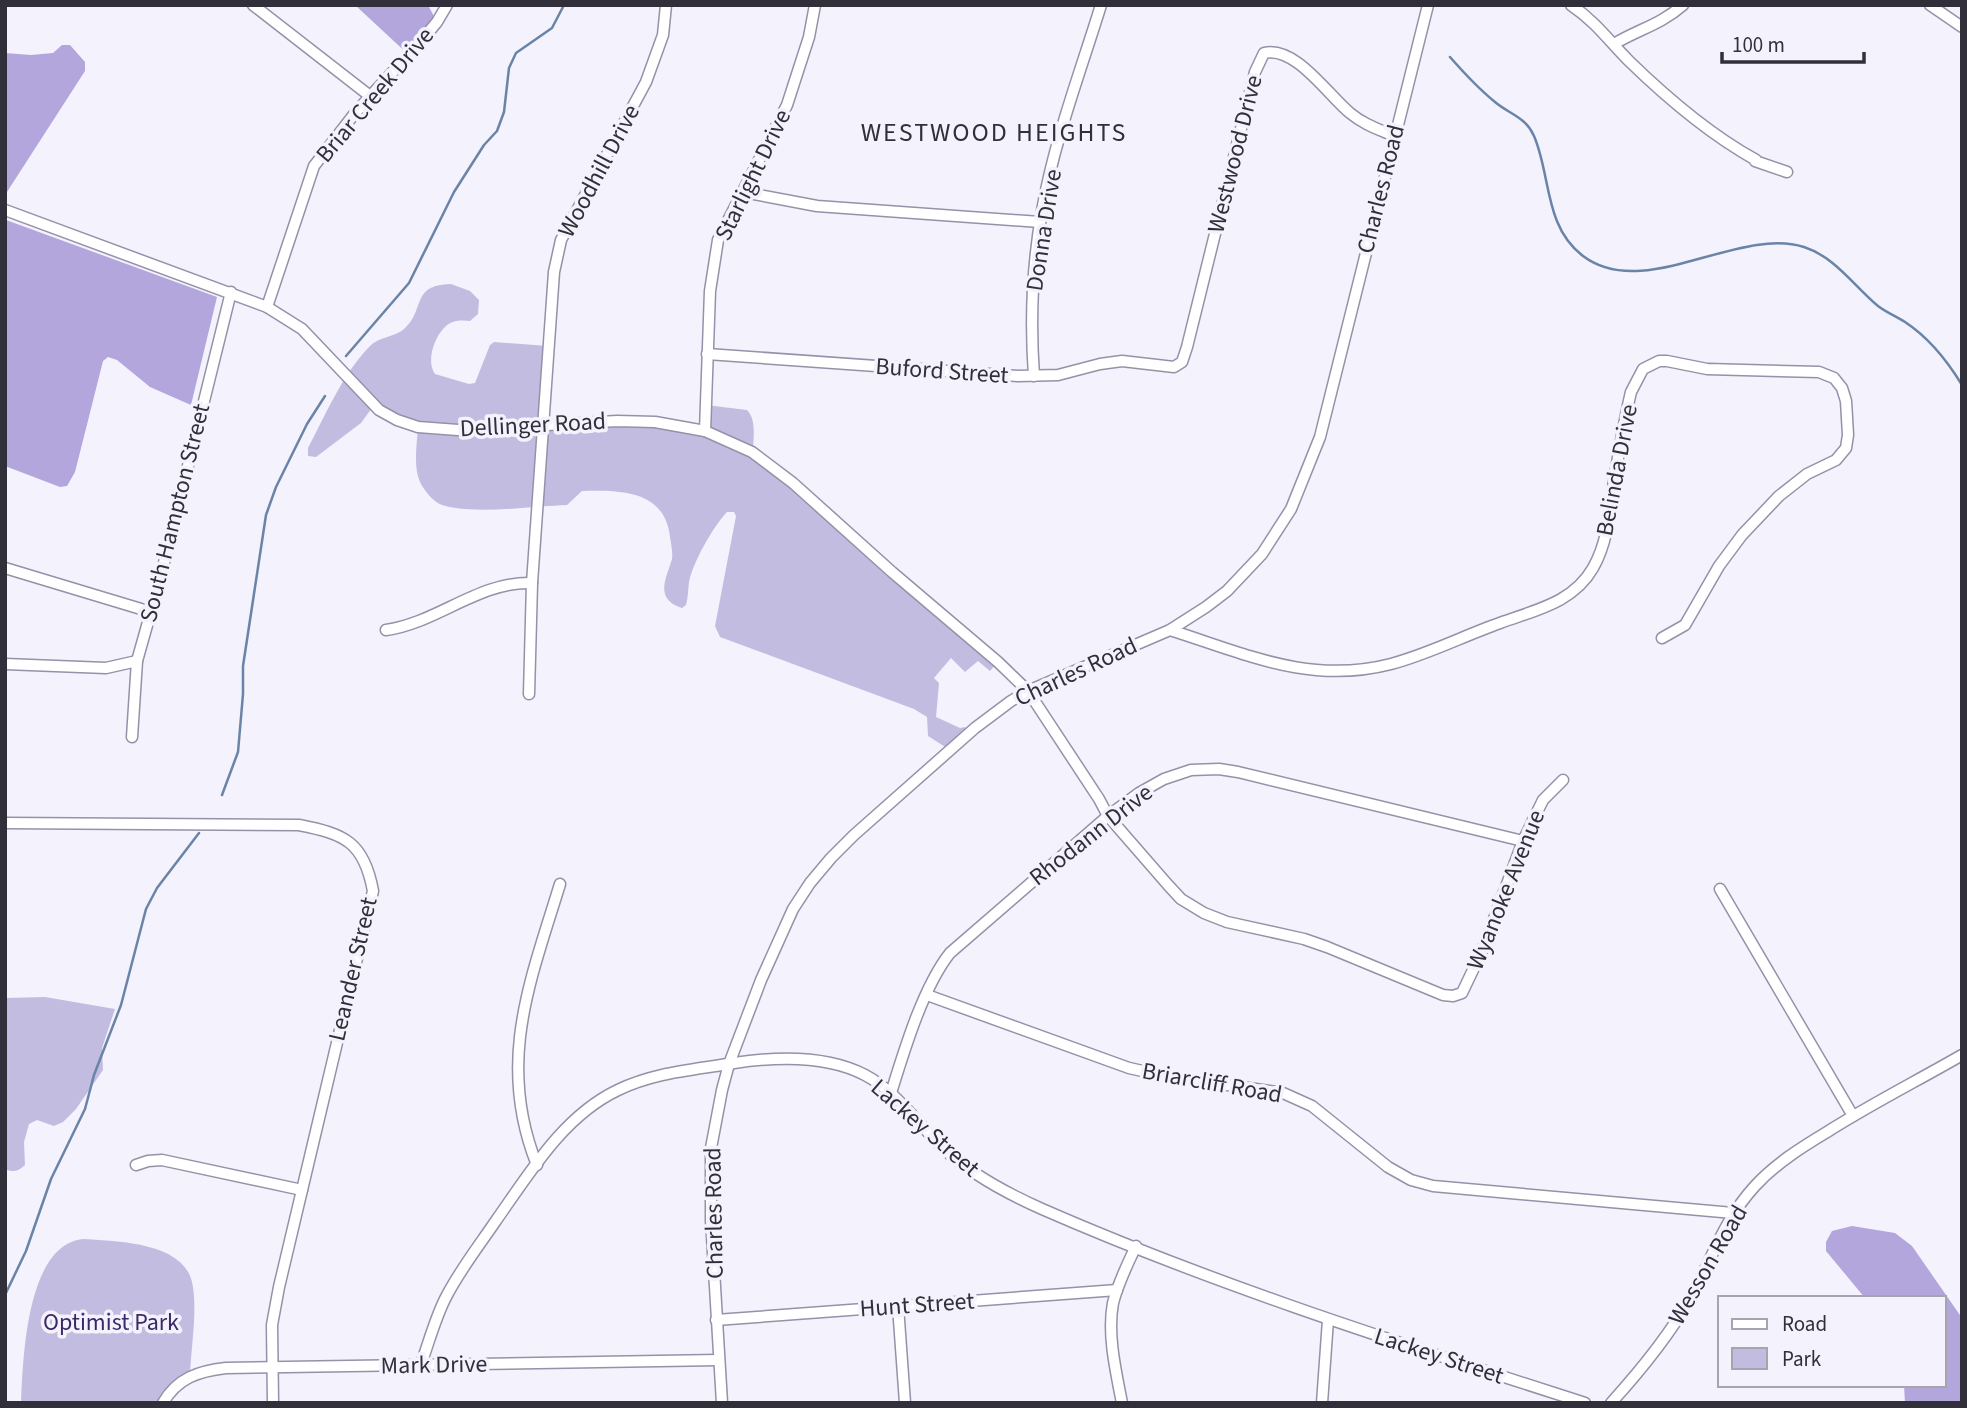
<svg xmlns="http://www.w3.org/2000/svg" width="1967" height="1408" font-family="'Source Sans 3',sans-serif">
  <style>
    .green { fill: #c3bce1 }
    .forest { fill: #b2a6dd }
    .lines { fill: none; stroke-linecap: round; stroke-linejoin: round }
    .stream { stroke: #6a84a7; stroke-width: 2.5 }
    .minor-casing { stroke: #9591a9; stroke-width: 13 }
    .minor { stroke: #fff; stroke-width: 10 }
    .labels { text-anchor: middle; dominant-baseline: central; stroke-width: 7; stroke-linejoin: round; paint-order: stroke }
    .street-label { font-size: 24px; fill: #312f39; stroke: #f4f2fc }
    .park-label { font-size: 24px; fill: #3c2869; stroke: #f4f2fc }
    .neighbourhood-label { font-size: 26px; letter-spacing: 2px; fill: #312f39; stroke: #f4f2fc }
  </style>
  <rect width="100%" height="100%" fill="#f4f2fc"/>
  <g class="green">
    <path d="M451,284L470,291L479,300L478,314L470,321C461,320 451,320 444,328C434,338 426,362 435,374L469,384L475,383L490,345L494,342L548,346L542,425L617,421L705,431L706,405L747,410C757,420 753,439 753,452L998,662L990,671L978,661L965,672L951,658L934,678L939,683L936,717L960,728L965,727L970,733L950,750L928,736L927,717L914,709L720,637L715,626L736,516L734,512H727C713,527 693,562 689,582C688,590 688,598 686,605L682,608C653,599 667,577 672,559C673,552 671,544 670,537C665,490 620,490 582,491L567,505C533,506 474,515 442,505C433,502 424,490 420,482C413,466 417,444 418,427L374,405L361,423L316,457L308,456V448C327,412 342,375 370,346C378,337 395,337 404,329C426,310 410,285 451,284Z"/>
    <path d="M45,997L115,1009L102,1048L103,1070L76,1109L63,1122L54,1126L37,1120L29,1124L24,1142L25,1165C19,1171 13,1173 5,1169V998Z"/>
    <path d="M83,1239C116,1241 183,1242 192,1282C198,1309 191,1347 190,1375L163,1403H21C23,1359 26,1245 83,1239Z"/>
  </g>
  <g class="forest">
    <polygon points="355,5 428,5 437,22 411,57"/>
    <polygon points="62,45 70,45 85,62 85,71 5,195 5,53 31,55 53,53"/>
    <polygon points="6,220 217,297 191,405 150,387 117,360 108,357 103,361 75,472 67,486 60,487 5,466"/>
    <polygon points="1852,1226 1895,1233 1912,1246 1962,1318 1962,1403 1905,1403 1904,1385 1944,1385 1944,1298 1865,1298 1826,1251 1826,1242 1832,1231"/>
  </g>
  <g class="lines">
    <g class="stream">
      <path d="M1450,57C1464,73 1479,89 1495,102C1509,114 1526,117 1534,136C1551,175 1544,227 1583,256C1644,302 1738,226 1804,247C1835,257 1854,286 1878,306C1887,313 1896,316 1905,322C1928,337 1948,362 1962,385"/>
      <polyline points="346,356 409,283 454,192 484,145 497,131 504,112 509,68 516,53 552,28 564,5"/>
      <polyline points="222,795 238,752 243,694 243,666 266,515 276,487 307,424 325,396"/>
      <polyline points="5,1295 26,1251 51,1179 85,1109 94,1075 121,1005 146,909 157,888 199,833"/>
    </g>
    <defs>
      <g id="minor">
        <polyline points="253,5 370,96"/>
        <path d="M1571,5C1596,22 1609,41 1629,61C1667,98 1709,134 1756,160L1755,161L1787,172"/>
        <polyline points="1930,5 1962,27"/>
        <path d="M1614,44C1639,29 1660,25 1683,5"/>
        <polyline points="743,192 817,206 1040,222"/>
        <polyline points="5,210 267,307 302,329 379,410 397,420 418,427 458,430 617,421 655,422 705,431 752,452 793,483 892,572 998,662 1028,691 1099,799 1108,816 1168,885 1181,899 1204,913 1227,922 1304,939 1327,947 1443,995 1453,996 1462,993 1482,951 1523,841 1543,800 1563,780"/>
        <polyline points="267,307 314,166 355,113 422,40 437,22 447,5"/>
        <path d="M707,354L1018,376L1058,375L1100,364L1122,361L1174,367L1182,362L1187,347L1255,72L1264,53C1295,45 1328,95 1350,113C1363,124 1378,129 1394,136"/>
        <path d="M1034,376C1030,321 1032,266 1042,211C1054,141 1080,73 1101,5"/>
        <polyline points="705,431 710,291 718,240 787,105 809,37 815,5"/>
        <polyline points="5,568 151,612"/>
        <path d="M386,630C437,623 479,581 532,583"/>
        <path d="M1170,630C1246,654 1310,685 1391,664C1429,654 1463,636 1500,623C1535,610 1573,603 1593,568C1608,542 1610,510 1614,481C1619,451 1624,421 1631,392L1643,369L1659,361H1667L1707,369L1819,372L1834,378L1842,388L1846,401L1848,435L1846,448L1836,460L1807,474L1779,496L1742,535L1719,566L1685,625L1662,638"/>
        <polyline points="5,664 106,668 137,661"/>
        <polyline points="529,694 532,583 554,272 561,240 646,82 663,35 666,5"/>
        <polyline points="132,737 137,661 159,583 231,292"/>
        <path d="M5,823L299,825C345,834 364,842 373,891L279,1287L272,1325L273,1403"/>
        <polyline points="1720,889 1853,1116"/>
        <polyline points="927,995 1129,1068 1165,1076 1283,1093 1312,1106 1388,1167 1411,1180 1433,1186 1733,1213"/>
        <path d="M891,1093C904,1051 923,987 950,953L1108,816L1139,793L1164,779L1191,770L1219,769L1238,772L1523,841"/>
        <polyline points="136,1165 148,1161 162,1160 302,1190"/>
        <path d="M537,1165C496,1063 530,982 560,884"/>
        <polyline points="898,1306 905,1403"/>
        <polyline points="716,1320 1117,1290"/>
        <path d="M421,1364C429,1342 435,1319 445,1299C459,1271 478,1247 495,1222C529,1174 563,1116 618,1090C655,1072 694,1070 734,1063C774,1057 827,1055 865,1075C897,1092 916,1122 942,1147C970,1174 1006,1193 1042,1209C1218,1286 1402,1344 1585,1403"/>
        <path d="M163,1403C177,1378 199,1371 226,1368L719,1360"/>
        <polyline points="722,1403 711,1220 711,1148 722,1090 729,1064 761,980 793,909 810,883 831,858 854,835 975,728 1011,701 1028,691 1170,630 1206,607 1227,591 1262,554 1291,509 1320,437 1428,5"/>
        <path d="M1122,1403C1116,1372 1107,1334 1113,1303C1118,1283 1127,1265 1136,1246"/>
        <polyline points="1322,1403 1328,1320"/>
        <path d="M1611,1403C1641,1370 1669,1336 1691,1297C1713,1257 1723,1221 1755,1186C1775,1164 1802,1147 1827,1132C1871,1104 1917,1081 1962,1055"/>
      </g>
    </defs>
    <use href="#minor" class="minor-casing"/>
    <use href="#minor" class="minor"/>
  </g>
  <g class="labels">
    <g class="street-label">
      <text transform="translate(375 95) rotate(-50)">Briar Creek Drive</text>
      <text transform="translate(1235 154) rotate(-76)">Westwood Drive</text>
      <text transform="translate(599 171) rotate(-62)">Woodhill Drive</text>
      <text transform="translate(753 175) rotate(-64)">Starlight Drive</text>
      <text transform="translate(1381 189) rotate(-76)">Charles Road</text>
      <text transform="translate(1044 230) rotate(-81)">Donna Drive</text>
      <text transform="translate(942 371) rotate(4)">Buford Street</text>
      <text transform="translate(533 425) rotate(-3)">Dellinger Road</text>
      <text transform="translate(1617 470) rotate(-79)">Belinda Drive</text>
      <text transform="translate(175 513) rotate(-76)">South Hampton Street</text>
      <text transform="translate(1076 672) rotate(-25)">Charles Road</text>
      <text transform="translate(1091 835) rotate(-38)">Rhodann Drive</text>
      <text transform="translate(1506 890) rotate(-68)">Wyanoke Avenue</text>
      <text transform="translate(353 969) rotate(-77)">Leander Street</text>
      <text transform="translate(1212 1083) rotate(10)">Briarcliff Road</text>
      <text transform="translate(925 1128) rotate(41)">Lackey Street</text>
      <text transform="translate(714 1213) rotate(-91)">Charles Road</text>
      <text transform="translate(1708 1265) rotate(-60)">Wesson Road</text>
      <text transform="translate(917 1305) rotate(-4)">Hunt Street</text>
      <text transform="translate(1439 1356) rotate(18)">Lackey Street</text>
      <text transform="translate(434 1365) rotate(-1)">Mark Drive</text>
    </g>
    <g class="park-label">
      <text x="111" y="1322">Optimist Park</text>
    </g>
    <g class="neighbourhood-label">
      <text x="994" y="132">WESTWOOD HEIGHTS</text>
    </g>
  </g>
  <rect width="1967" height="1408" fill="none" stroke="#312f39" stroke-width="14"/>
  <rect x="1718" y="1296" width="228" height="91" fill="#f4f2fc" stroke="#a6a4ae" stroke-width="2"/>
  <rect x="1732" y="1319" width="35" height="10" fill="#ffffff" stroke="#a6a4ae" stroke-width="2"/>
  <text x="1782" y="1331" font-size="21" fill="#312f39">Road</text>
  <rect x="1732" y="1348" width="35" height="21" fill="#c3bce1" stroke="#a6a4ae" stroke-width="2"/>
  <text x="1782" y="1366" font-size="21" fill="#312f39">Park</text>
  <path d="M1722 52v10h142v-10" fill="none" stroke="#312f39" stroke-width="3.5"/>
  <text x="1732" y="52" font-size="21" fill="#312f39" stroke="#f4f2fc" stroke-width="5" paint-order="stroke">100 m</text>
</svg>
